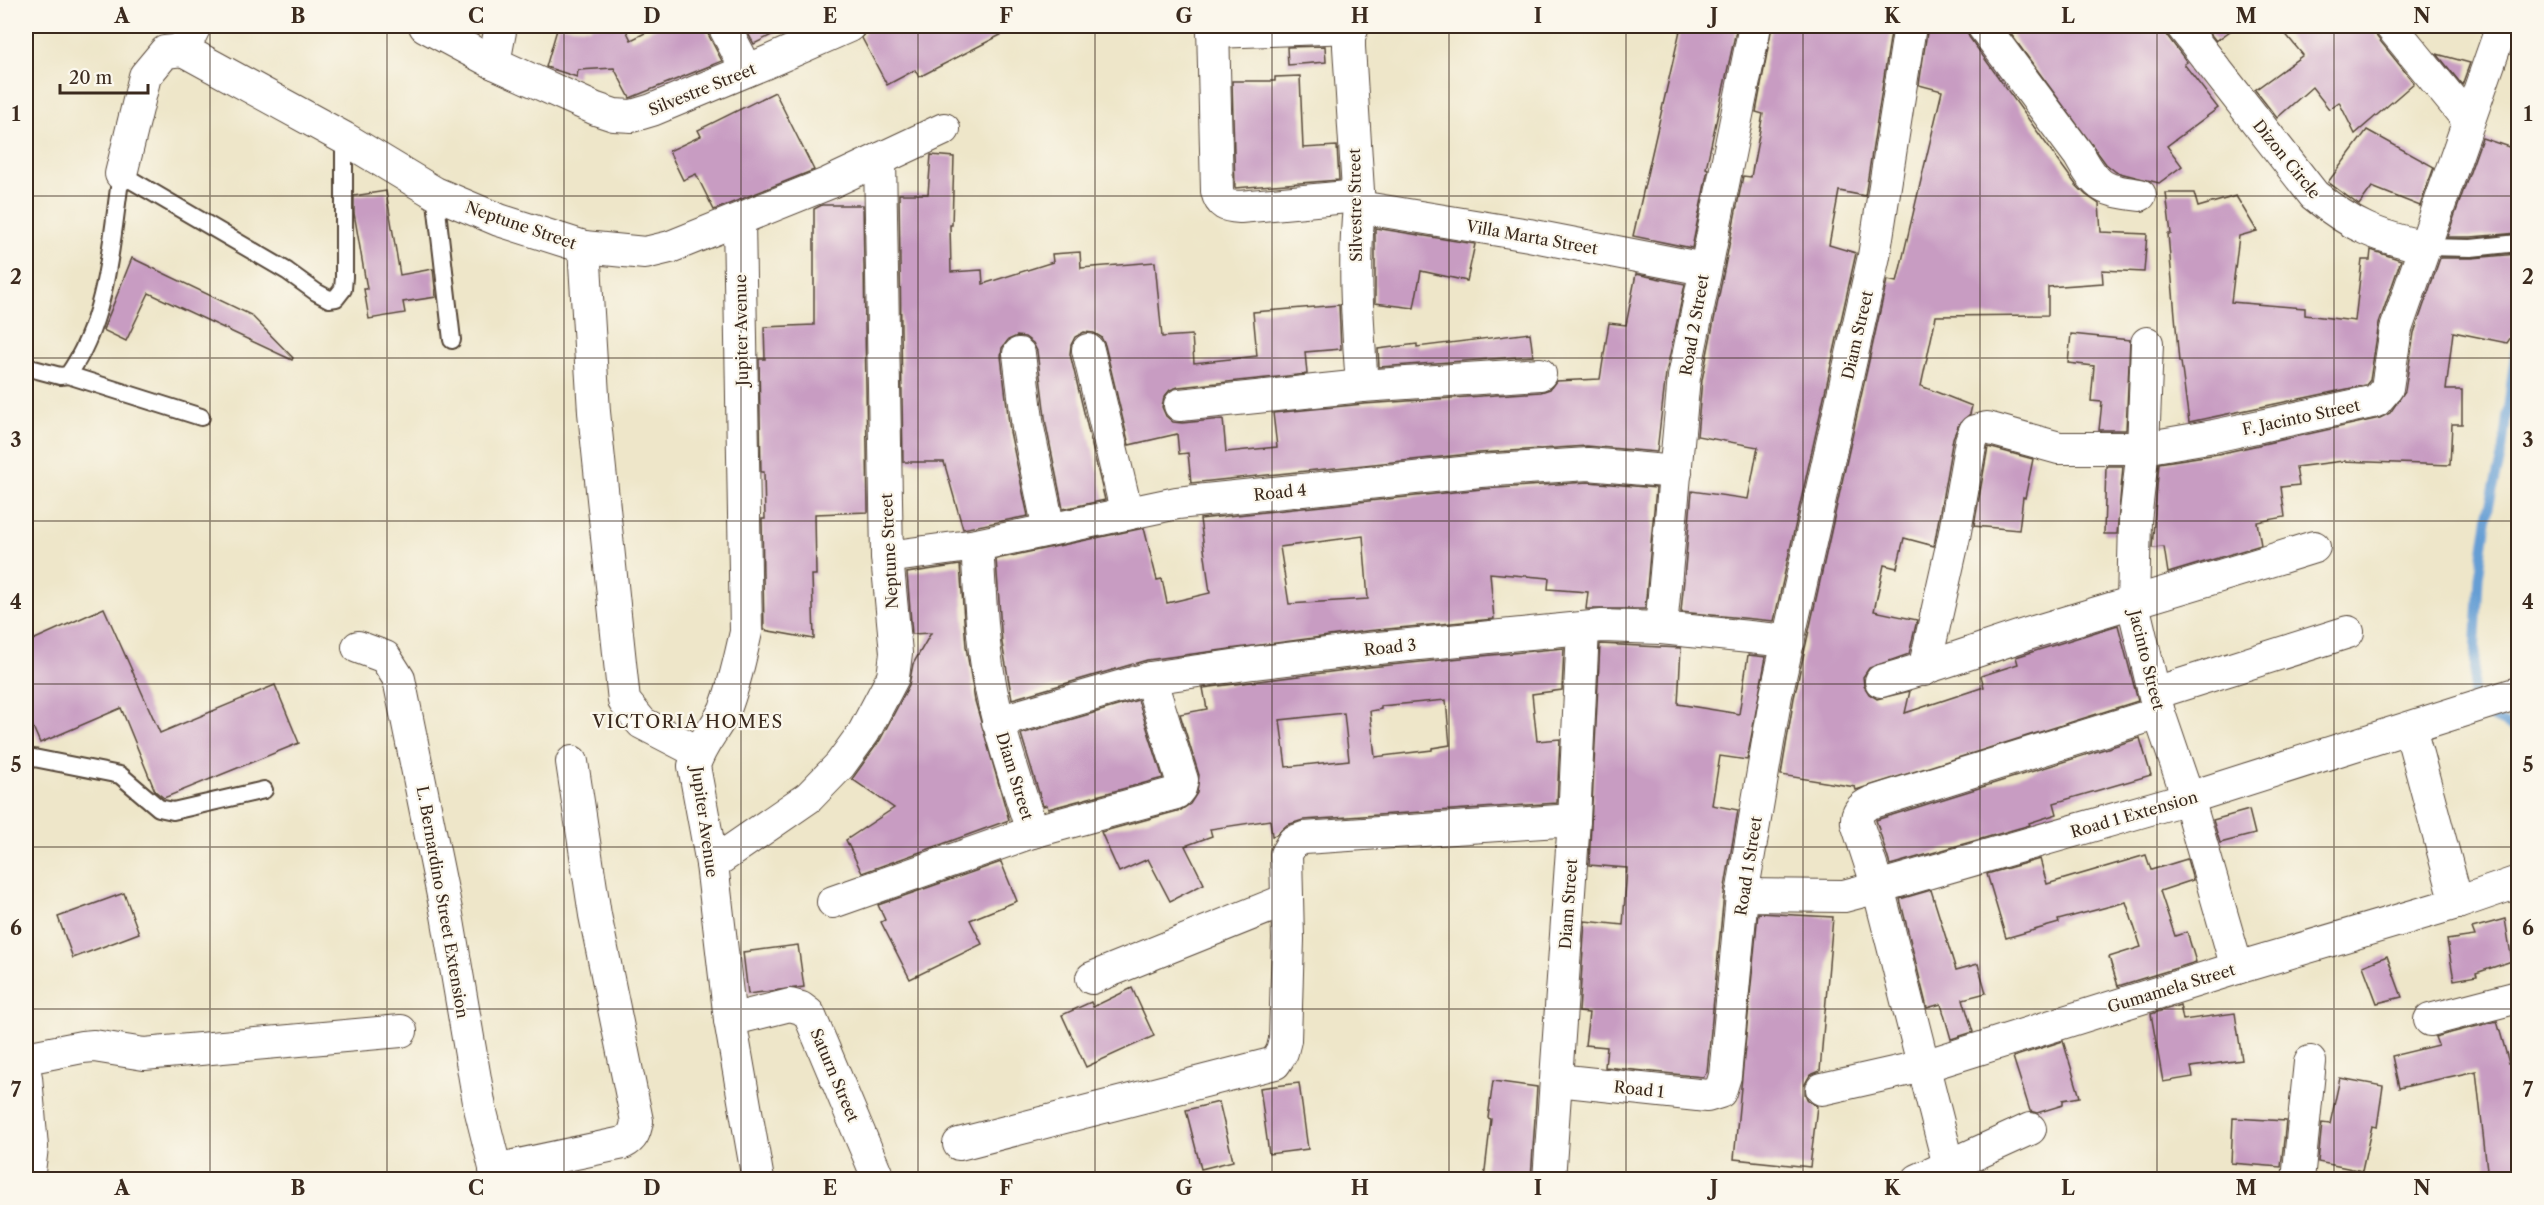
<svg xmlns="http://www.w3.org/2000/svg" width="2544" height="1205" font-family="'Libre Caslon Text',serif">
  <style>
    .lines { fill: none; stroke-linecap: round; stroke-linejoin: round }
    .stream { stroke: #659ed4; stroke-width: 9 }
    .building { fill: #c89cc2; fill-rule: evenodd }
    .lane-casing { stroke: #564638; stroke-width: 20 }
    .street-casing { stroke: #564638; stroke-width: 34 }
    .lane { stroke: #fff; stroke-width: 16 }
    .street { stroke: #fff; stroke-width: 32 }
    .grid { fill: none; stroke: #3b2a1e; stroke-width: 1.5; stroke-opacity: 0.55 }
    .labels { text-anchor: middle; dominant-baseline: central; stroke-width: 4.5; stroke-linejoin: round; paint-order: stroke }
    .street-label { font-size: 16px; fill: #3b2a1e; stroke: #fbf7ec }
    .neighbourhood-label { font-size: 18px; letter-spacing: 1.5px; fill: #3b2a1e; stroke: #fbf7ec }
    .neatline { fill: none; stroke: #3b2a1e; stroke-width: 2 }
    .grid-label { font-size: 20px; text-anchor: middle; font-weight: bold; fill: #3b2a1e }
  </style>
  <rect width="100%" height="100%" fill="#fbf7ec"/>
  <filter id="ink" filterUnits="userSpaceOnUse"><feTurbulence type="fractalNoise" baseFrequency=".0167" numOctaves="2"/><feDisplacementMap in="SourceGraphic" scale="12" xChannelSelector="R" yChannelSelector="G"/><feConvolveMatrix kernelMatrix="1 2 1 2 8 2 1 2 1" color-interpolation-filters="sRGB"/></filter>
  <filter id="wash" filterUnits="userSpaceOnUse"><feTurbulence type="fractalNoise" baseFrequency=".008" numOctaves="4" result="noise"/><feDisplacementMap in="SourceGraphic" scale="24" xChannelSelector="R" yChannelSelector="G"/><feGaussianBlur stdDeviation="1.35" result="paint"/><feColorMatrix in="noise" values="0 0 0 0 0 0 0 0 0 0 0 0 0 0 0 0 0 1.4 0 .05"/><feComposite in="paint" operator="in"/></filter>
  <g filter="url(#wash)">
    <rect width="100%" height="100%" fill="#eee6c9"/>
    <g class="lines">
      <g class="stream">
        <polyline points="2473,697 2479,577 2489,507 2502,453 2515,351 2518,342"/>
        <polyline points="2488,716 2518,730"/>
      </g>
    </g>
    <g id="blocks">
      <g class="building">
        <polygon points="558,26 591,28 591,26 624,26 631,40 659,26 706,26 708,34 722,61 630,98 614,68 578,70 577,77 546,67"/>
        <polygon points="744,26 789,26 754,44"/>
        <polygon points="867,26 1018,26 919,77 915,70 887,85 862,38"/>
        <polygon points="1681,26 1737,26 1706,168 1708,169 1692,248 1633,236"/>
        <polygon points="1772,26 1892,26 1865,196 1839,191 1829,245 1856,253 1774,621 1681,612 1692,491 1748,499 1758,447 1697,436 1702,380 1743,176 1751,177 1763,114 1756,112"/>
        <polygon points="1928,26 1965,26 1969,37 2076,185 2086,195 2099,204 2101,232 2147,234 2144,272 2102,270 2103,283 2048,287 2048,315 1936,316 1921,386 1972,406 1970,414 1959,424 1953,438 1934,546 1904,538 1897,568 1884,565 1874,611 1917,620 1909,654 1869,668 1863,677 1864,686 1869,694 1877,699 1910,691 1905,713 1984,687 1981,676 2018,664 2016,657 2118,625 2138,701 1856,790 1855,787 1781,775 1794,698 1887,280 1897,282 1942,91 1919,85"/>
        <polygon points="2005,26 2164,26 2168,37 2187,62 2184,64 2218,108 2167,146 2182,166 2159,183 2116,172 2106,164"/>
        <polygon points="2204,26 2237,26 2216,41"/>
        <polygon points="2279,26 2373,26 2377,37 2414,83 2355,134 2339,102 2329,109 2312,87 2277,118 2255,90 2303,55"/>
        <polygon points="1325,46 1326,62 1288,65 1287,47"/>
        <polygon points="2437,54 2470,63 2462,85"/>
        <polygon points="1300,76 1303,148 1337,146 1339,180 1235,188 1232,81 1275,81 1275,77"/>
        <polygon points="775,92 814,170 714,210 696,174 683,180 669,151 701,136 698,130"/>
        <polygon points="2367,130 2434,167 2420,206 2372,187 2359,205 2328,182"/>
        <polygon points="2482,138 2518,150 2518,233 2471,237 2447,237"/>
        <polygon points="931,155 954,157 952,225 950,225 951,272 982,270 983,284 1053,262 1052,254 1080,252 1081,268 1155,262 1162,337 1192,335 1194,363 1257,356 1253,312 1339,305 1341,349 1305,352 1307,374 1178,387 1170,390 1164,397 1162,407 1166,416 1173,422 1182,423 1223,419 1226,452 1277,447 1273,413 1364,404 1541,392 1550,389 1556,381 1600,379 1609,323 1626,325 1636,274 1685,284 1666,373 1657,452 1587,446 1479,453 1191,483 1188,453 1179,454 1177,434 1129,445 1105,345 1101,337 1094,333 1084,332 1075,337 1071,345 1070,354 1105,500 1063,509 1046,425 1037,351 1033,343 1025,337 1017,336 1008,340 1002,348 1001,356 1010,432 1028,516 963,529 944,462 903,462 899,194 928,194"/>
        <polygon points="386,191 400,275 433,269 436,297 403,302 405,313 369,319 364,289 367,289 354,213 354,196"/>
        <polygon points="2166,193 2194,193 2198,207 2236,196 2257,231 2239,236 2231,302 2305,308 2305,315 2355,321 2362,260 2370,260 2371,250 2401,260 2379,323 2370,380 2366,385 2189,422 2181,362 2179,362 2168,234 2171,234"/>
        <polygon points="822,205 863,205 868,512 815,514 816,575 812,575 814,639 764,630 762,519 765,519 764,472 761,472 759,359 765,359 764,327 814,325 814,209"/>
        <polygon points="1375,228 1475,244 1467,281 1421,271 1414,308 1375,303"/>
        <polygon points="2518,254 2518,327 2507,343 2453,332 2446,390 2462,390 2462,424 2452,424 2450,465 2343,461 2296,467 2299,485 2281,487 2285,517 2257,522 2261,545 2168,573 2164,547 2152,548 2159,463 2218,454 2380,418 2390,413 2405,391 2414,333 2440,258 2472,258"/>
        <polygon points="132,258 251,315 293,358 292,360 149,293 126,341 103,330"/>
        <polygon points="1530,333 1533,356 1379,367 1378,349 1417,344 1417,347"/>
        <polygon points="2071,334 2130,340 2126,430 2099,430 2102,402 2091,401 2094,366 2068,363"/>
        <polygon points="1988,447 2033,459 2025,498 2023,497 2019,530 1974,526"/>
        <polygon points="2106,466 2123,466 2117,534 2104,534"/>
        <path d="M1588,482L1656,488L1645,609H1586L1588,592L1548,589L1549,578L1490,573L1494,619L1366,631L1147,660L1012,699L1002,643L996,559L1144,528L1157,580L1162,579L1167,603L1210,593L1200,519L1482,489ZM1363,536L1368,599L1289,604L1280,547Z"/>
        <polygon points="960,565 966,647 975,701 1009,820 862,873 846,840 894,808 852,779 880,740 909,685 913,664 931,633 912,634 907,573"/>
        <polygon points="104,608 160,733 275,685 299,743 164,798 155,791 121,708 40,743 26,711 26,643"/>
        <polygon points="1600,644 1681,648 1678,704 1739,714 1748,655 1766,657 1747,760 1720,756 1712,805 1738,810 1724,893 1707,1072 1703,1077 1605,1067 1607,1047 1585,1045 1589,1013 1579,1012 1585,921 1623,925 1627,868 1589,865"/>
        <path d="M1564,648L1562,690L1532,694L1537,741L1560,739L1557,803L1303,820L1287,825L1276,835L1272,836L1270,820L1210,829L1212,836L1185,846L1204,884L1170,901L1148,859L1119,872L1101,832L1181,810L1190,804L1197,793L1199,775L1180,714L1207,709L1203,688L1370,667ZM1446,700L1450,745L1432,748V750L1375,757L1370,711L1381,709V706ZM1344,713L1349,760L1286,767L1280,720Z"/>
        <polygon points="1138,700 1163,778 1048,809 1047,805 1043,806 1021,734"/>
        <polygon points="2140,738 2151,775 2054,803 2057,814 2029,823 2030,825 1890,865 1876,820"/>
        <polygon points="2249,810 2255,834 2220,843 2213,820"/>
        <polygon points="2146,855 2151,870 2187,859 2193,880 2160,891 2175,936 2187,932 2196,962 2118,986 2109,957 2141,947 2126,902 2058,920 2059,923 2006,938 1987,874 2040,859 2047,884"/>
        <polygon points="1001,862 1017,901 970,920 982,944 910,979 881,922 885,920 878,905"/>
        <polygon points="1931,890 1956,970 1978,964 1986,993 1963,999 1973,1032 1951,1039 1941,1004 1927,1008 1900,899"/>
        <polygon points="124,893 139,933 73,958 58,917"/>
        <polygon points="1758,913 1833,917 1820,1071 1810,1075 1805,1084 1805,1094 1808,1101 1817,1106 1810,1167 1734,1159"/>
        <polygon points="2505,919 2512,961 2476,973 2477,976 2454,980 2447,940 2475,936 2472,928"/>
        <polygon points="798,945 804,987 748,994 743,952"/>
        <polygon points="2387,956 2402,997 2377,1003 2363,966"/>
        <polygon points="1132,988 1154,1036 1086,1067 1062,1015 1091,1002 1093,1007"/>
        <polygon points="2180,1005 2183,1020 2235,1013 2242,1060 2191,1067 2193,1077 2163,1082 2151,1014"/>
        <polygon points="2497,1021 2509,1063 2518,1061 2518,1179 2488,1179 2476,1071 2399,1088 2392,1056 2438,1045 2435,1037"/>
        <polygon points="2063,1041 2080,1097 2063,1100 2063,1105 2037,1113 2030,1111 2013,1057"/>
        <polygon points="2340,1078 2383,1086 2377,1127 2372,1126 2362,1171 2318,1162 2322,1123 2330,1124"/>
        <polygon points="1493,1081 1537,1087 1531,1179 1484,1179 1491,1119 1488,1118"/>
        <polygon points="1299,1083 1308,1149 1269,1154 1260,1088"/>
        <polygon points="1219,1102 1233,1161 1201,1169 1186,1110"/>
        <polygon points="2233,1118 2286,1121 2281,1167 2231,1163"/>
      </g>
    </g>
  </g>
  <g filter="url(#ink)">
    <use href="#blocks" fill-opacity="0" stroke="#564638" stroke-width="1.5"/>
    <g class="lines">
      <defs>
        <g id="lane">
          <polyline points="435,193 452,340"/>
          <polyline points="2425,247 2471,248 2518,243"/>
          <path d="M26,367L60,376L68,375C108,319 111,241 121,174L287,271L316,292L329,299L336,298L343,289L344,277V138"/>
          <polyline points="68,375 201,417"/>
          <polyline points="26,759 34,758 120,775 159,808 173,811 264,790"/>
        </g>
        <g id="street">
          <polyline points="425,26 494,63 596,109 614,115 632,116 652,110 765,63 849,26"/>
          <polyline points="724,26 747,70"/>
          <path d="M1213,26L1217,191C1220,205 1226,206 1240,207L1358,196"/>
          <path d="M1353,26L1349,37V47L1359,207C1353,267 1358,327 1362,386"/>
          <path d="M1983,26L2079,155C2098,189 2103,190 2140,195"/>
          <path d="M2182,26L2314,195C2353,227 2377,236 2425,247"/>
          <polyline points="2391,26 2468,120"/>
          <polyline points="1213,32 1353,27"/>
          <polyline points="183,50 344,138 435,193 499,220 584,247 645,253 670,247 829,183 944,129"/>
          <polyline points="183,50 195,26"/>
          <polyline points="494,63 501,26"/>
          <polyline points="121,174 145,76 165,52 183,50"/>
          <polyline points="1359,207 1529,235 1704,269"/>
          <path d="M739,220L746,632C740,658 735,684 725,709C716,729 700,744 694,766L712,864L730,1020L758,1180"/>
          <polyline points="584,247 594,412 624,701 642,723 698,752"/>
          <polyline points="2147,343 2143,448 2135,521 2133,604 2159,713 2188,798 2237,968"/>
          <polyline points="1088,350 1127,514"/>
          <polyline points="1019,354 1028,428 1049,530"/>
          <polyline points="1180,405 1362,386 1540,374"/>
          <path d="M977,545C980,590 981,634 989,678C998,731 1017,782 1032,832"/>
          <polyline points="887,557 977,545 1177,503 1321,488 1480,471 1588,464 1676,472"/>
          <polyline points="1661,628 1684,377 1755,26"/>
          <polyline points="358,647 385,657 399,679 447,915 480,1108 498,1180"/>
          <polyline points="1924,670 1954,537 1971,441 1975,431 1987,428 2059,448 2143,448 2214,436 2376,401 2387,388 2396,329 2502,26"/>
          <path d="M1881,681C1937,666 1991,645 2047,628C2136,601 2225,575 2314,547"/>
          <polyline points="2155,693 2348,632"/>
          <polyline points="998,722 1150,678 1253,663 1368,649 1602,626 1661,628 1789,641"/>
          <polyline points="2410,728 2457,903"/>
          <polyline points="712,864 809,797 840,765 864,732 893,677 896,653 887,557 880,159"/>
          <polyline points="1742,895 1844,896 1878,887 2188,798 2518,693"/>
          <polyline points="833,902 1032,832 1176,793 1180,788 1182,780 1150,678"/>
          <polyline points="1092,978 1286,900"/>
          <polyline points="730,1020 790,1005 801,1008 809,1014 879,1180"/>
          <polyline points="2430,1020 2518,997"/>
          <polyline points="26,1058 82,1047 94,1046 144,1054 401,1031"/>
          <polyline points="26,1077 32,1147 28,1180"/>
          <polyline points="1557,1080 1707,1096 1720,1092 1725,1076 1742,895 1776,695 1874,256 1910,26"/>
          <polyline points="1822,1089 1924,1066 2237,968 2457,903 2518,882"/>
          <polyline points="959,1144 1275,1063 1282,1052 1285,1040 1288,939 1286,854 1293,842 1304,838 1574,820"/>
          <path d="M1949,1166L1878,887L1857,823C1856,813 1861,807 1870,803L2159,713"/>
          <path d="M495,1170L623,1143C633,1138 635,1132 637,1121L595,915L572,762"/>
          <polyline points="1549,1180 1574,820 1583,629"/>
          <polyline points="1918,1180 2030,1129"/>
          <polyline points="2298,1180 2310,1062"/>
        </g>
      </defs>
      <use href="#lane" class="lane-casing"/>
      <use href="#street" class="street-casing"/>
      <use href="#lane" class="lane"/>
      <use href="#street" class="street"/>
    </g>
  </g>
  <path class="grid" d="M210,26V1180M387,26V1180M564,26V1180M741,26V1180M918,26V1180M1095,26V1180M1272,26V1180M1449,26V1180M1626,26V1180M1803,26V1180M1980,26V1180M2157,26V1180M2334,26V1180M26,196H2518M26,358H2518M26,521H2518M26,684H2518M26,847H2518M26,1009H2518"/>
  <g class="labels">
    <g class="street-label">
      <text transform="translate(702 89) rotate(-22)">Silvestre Street</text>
      <text transform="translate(2287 159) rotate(51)">Dizon Circle</text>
      <text transform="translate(1355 205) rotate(-91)">Silvestre Street</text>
      <text transform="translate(521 225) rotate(19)">Neptune Street</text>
      <text transform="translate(1532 237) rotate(10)">Villa Marta Street</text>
      <text transform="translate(1694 325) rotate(-80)">Road 2 Street</text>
      <text transform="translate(741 330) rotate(-91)">Jupiter Avenue</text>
      <text transform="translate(1857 335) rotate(-77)">Diam Street</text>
      <text transform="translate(2301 417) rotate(-12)">F. Jacinto Street</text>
      <text transform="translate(1280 492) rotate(-6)">Road 4</text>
      <text transform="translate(889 551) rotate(-93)">Neptune Street</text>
      <text transform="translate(1390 647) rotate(-6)">Road 3</text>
      <text transform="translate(2147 660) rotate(76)">Jacinto Street</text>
      <text transform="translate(1015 776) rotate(73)">Diam Street</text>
      <text transform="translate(2134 814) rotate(-16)">Road 1 Extension</text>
      <text transform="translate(705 822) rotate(82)">Jupiter Avenue</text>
      <text transform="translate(1748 866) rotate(-81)">Road 1 Street</text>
      <text transform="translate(443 902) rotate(80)">L. Bernardino Street Extension</text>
      <text transform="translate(1568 904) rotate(-86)">Diam Street</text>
      <text transform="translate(2171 988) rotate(-17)">Gumamela Street</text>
      <text transform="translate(835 1075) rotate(67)">Saturn Street</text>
      <text transform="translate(1639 1089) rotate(6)">Road 1</text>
    </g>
    <g class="neighbourhood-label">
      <text x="688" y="722">VICTORIA HOMES</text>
    </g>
  </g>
  <rect width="2544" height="1205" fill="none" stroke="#fbf7ec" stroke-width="66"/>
  <path d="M60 84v9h88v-9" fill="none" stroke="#3b2a1e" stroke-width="3"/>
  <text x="69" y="84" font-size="18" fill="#3b2a1e" stroke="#fbf7ec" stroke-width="4.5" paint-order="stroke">20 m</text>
  <rect x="33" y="33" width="2478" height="1139" class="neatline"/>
  <g class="grid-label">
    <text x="122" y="23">A</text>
    <text x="298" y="23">B</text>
    <text x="476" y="23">C</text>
    <text x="652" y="23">D</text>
    <text x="830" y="23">E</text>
    <text x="1006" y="23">F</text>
    <text x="1184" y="23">G</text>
    <text x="1360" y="23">H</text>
    <text x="1538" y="23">I</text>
    <text x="1714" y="23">J</text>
    <text x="1892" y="23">K</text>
    <text x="2068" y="23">L</text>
    <text x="2246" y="23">M</text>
    <text x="2422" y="23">N</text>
    <text x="16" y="121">1</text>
    <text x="2528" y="121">1</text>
    <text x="16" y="284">2</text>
    <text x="2528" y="284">2</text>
    <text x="16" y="447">3</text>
    <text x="2528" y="447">3</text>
    <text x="16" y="609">4</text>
    <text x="2528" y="609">4</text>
    <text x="16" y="772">5</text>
    <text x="2528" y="772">5</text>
    <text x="16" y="935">6</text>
    <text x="2528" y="935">6</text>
    <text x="16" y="1097">7</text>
    <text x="2528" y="1097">7</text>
    <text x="122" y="1195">A</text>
    <text x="298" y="1195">B</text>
    <text x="476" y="1195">C</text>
    <text x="652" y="1195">D</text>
    <text x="830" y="1195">E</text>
    <text x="1006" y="1195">F</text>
    <text x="1184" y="1195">G</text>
    <text x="1360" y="1195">H</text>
    <text x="1538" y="1195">I</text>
    <text x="1714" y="1195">J</text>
    <text x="1892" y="1195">K</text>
    <text x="2068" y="1195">L</text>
    <text x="2246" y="1195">M</text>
    <text x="2422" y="1195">N</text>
  </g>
</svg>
